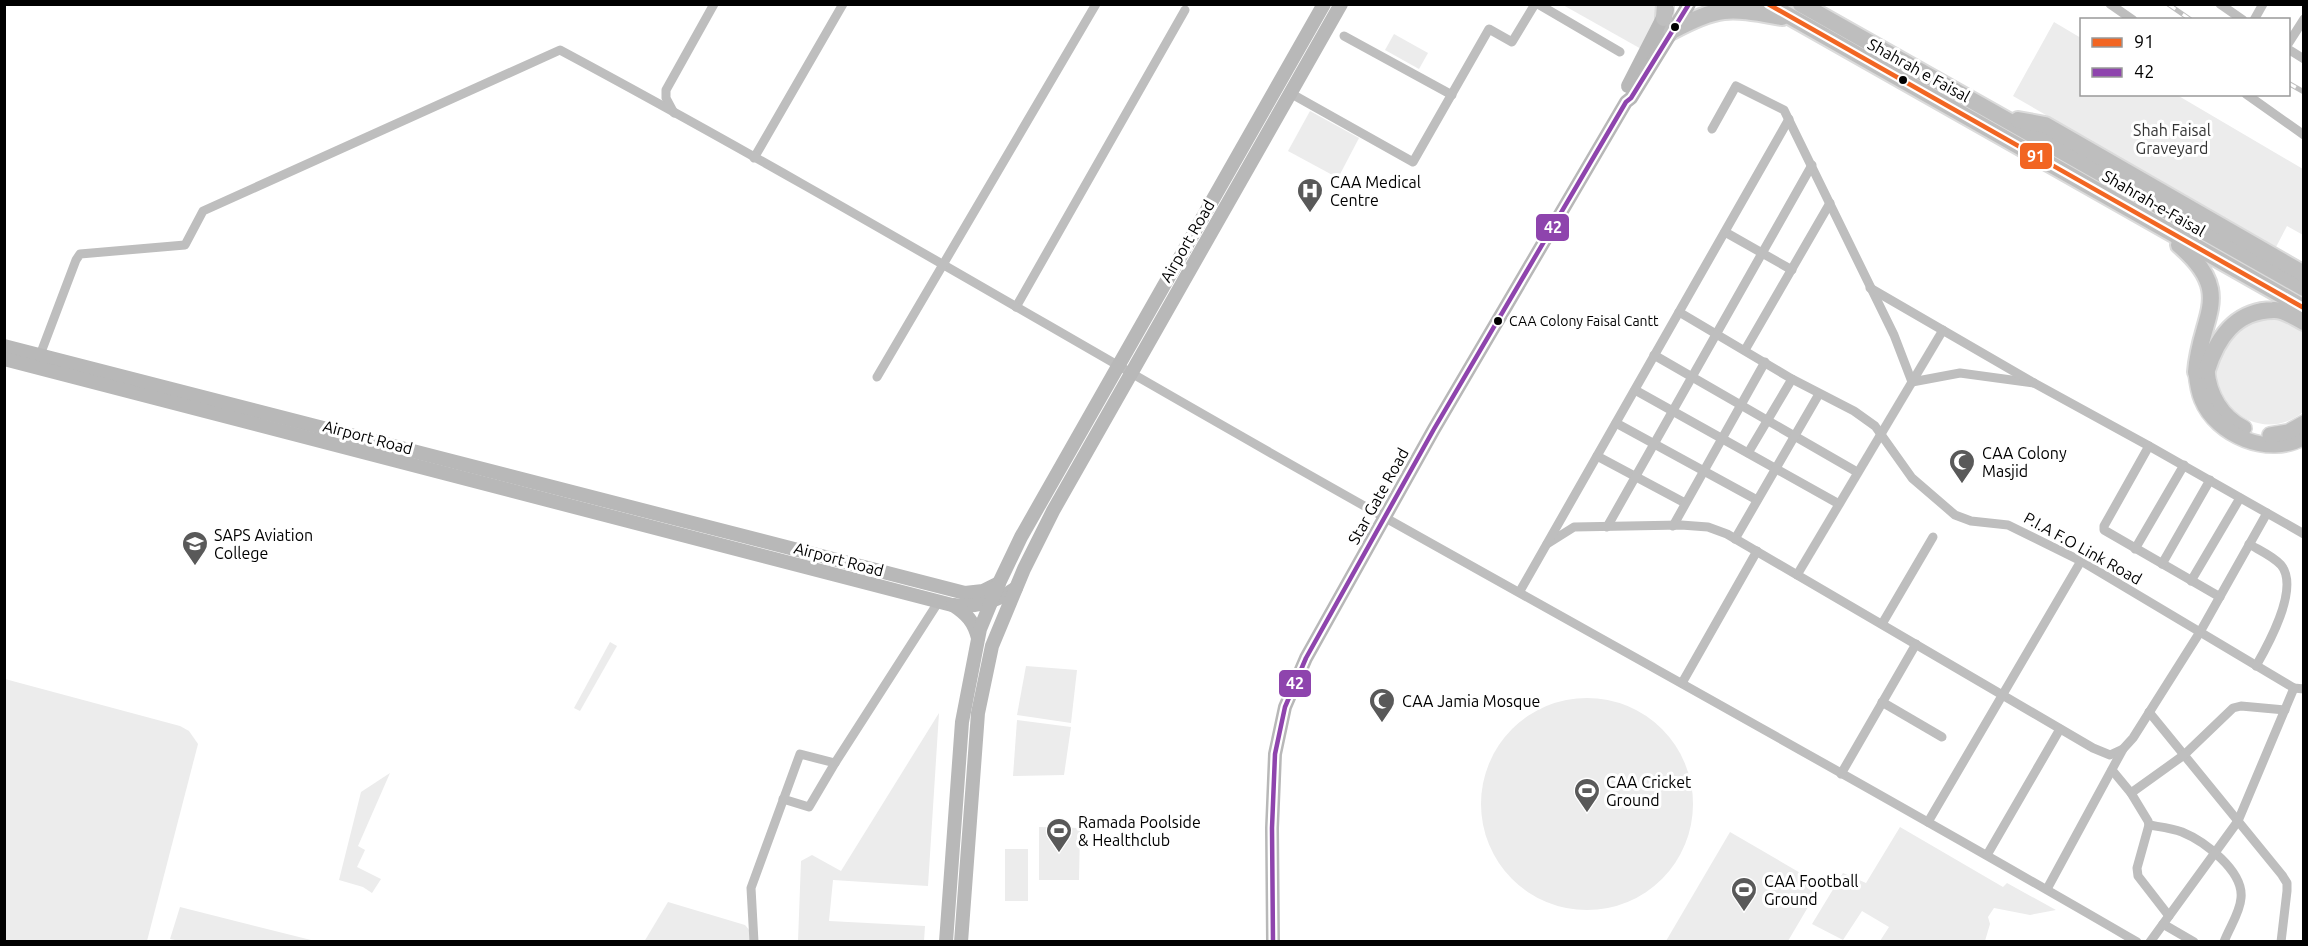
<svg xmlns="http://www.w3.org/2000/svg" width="2308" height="946" font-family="Ubuntu,sans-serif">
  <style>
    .green { fill: #ececec }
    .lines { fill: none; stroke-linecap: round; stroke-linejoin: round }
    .primary-casing { stroke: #dbdbdb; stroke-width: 18 }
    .highway-casing { stroke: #dbdbdb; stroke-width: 20 }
    .street { stroke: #bebebe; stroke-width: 9 }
    .secondary { stroke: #b8b8b8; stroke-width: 14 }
    .primary { stroke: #bebebe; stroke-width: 15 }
    .highway { stroke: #bebebe; stroke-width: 16 }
    .rail-casing { stroke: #bebebe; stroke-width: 5 }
    .rail { stroke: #fff; stroke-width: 3; stroke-dasharray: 9; stroke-linecap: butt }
    .bus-1-casing { stroke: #fff; stroke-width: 9 }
    .bus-2-casing { stroke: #fff; stroke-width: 9 }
    .bus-1 { stroke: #f26522; stroke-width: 4.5 }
    .bus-2 { stroke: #8e44ad; stroke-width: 4.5 }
    .bus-dot { fill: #000; stroke: #fff; stroke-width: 2 }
    .labels { text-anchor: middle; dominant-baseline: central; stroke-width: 6; stroke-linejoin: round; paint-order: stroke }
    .bus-label { font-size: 14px; fill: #000; stroke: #fff; text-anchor: start }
    .street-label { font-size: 16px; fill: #000; stroke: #fff }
    .park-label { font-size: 16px; fill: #333; stroke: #fff }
    .poi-label { font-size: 16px; fill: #000; stroke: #fff; text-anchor: start }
    .line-badge { stroke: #fff; stroke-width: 2 }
    .badge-label { font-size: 16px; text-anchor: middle; font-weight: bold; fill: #fff }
  </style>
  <rect width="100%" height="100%" fill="#fff"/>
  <g class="green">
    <polygon points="1563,5 1658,5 1654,26 1643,50"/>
    <polygon points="2054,22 2081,38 2082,94 2177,95 2303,169 2303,235 2287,226 2276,247 2013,96"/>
    <polygon points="1394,34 1428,53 1419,69 1385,50"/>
    <polygon points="1310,111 1359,138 1338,178 1288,151"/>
    <path d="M2271,316L2288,320L2303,328V412C2257,450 2190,394 2225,343C2228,338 2232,331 2236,328C2243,321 2261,319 2271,316Z"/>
    <polygon points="610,642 617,646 580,711 574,708"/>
    <polygon points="1026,666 1077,670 1071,723 1017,715"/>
    <polygon points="5,679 180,726 189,731 198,744 147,941 5,941"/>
    <circle cx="1587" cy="804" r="106"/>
    <polygon points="939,713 928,886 833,880 829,921 925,926 924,941 798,941 801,861 812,855 841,871"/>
    <polygon points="1017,720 1071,727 1064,775 1013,776"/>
    <polygon points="390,773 358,846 365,850 357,867 381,879 372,893 363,887 339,880 361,792"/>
    <polygon points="1039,827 1080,828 1079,880 1039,880"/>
    <polygon points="1900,827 2003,887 2007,883 2056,910 2030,915 1994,908 1988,917 1990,924 1985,941 1880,941 1889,927 1862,911 1843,940 1812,924 1843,873 1866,883"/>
    <polygon points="1730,832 1821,885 1788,941 1666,941"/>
    <rect x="1005" y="849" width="23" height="52"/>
    <polygon points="668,902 745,925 750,931 751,942 644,942"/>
    <polygon points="180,907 315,941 180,941 170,939"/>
  </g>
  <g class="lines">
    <defs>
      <g id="primary">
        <path d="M2207,370C2209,395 2222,417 2244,428"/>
        <path d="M2196,372C2197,382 2198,391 2202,400C2216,435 2269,458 2304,437"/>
        <polyline points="2270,435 2288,432 2304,423"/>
      </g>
      <g id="highway">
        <polyline points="1768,4 2304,308"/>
        <polyline points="1801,4 2304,288"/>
        <polyline points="1664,18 1665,4"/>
        <path d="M1672,31C1720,5 1730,8 1782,17"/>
        <polyline points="2018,120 2045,125 2304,274"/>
        <path d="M2179,245C2236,294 2200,315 2196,372"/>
        <path d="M2207,370C2217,338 2235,311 2273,310C2284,309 2294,317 2304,322"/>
      </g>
    </defs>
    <use href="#primary" class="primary-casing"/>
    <use href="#highway" class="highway-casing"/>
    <g class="street">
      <polyline points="1538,4 1620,52"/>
      <polyline points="2110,4 2133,20"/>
      <polyline points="2220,4 2243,20"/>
      <polyline points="2254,20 2263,4"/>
      <polyline points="1344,36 1452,95"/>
      <polyline points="2288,44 2304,19"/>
      <polyline points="2288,49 2304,59"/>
      <polyline points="1290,93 1413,162 1489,29 1512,42 1535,4"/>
      <polyline points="2246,94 2304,135"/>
      <polyline points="674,113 666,98 666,90 714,4"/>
      <polyline points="1712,129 1736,86 1784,110 1894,335 1912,382 1960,373 2034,383"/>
      <polyline points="754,158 843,4"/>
      <polyline points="1725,232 1792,270"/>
      <polyline points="1870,288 2034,383 2149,446 2304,534"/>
      <polyline points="1016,307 1185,10"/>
      <polyline points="1679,312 1792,379 1854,411 1875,426 1912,478 1955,515 1971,521 2008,525 2081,561 2294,688 2304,689"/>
      <polyline points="1745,350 1830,203"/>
      <path d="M40,355L76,260L80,254L185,245L203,211L560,50C838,199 1108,363 1384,517C1635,658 1888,797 2137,942"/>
      <polyline points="1654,355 1857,472"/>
      <polyline points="877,377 1096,4"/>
      <polyline points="1635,390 1839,504"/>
      <polyline points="1616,423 1757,500"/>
      <polyline points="2149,446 2104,526 2104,530 2220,597"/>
      <polyline points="1748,453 1792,379"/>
      <polyline points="1597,456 1685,503"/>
      <polyline points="1673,526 1765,362"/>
      <polyline points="1607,527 1812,165"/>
      <polyline points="1735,539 1819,394"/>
      <polyline points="1547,544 1574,527 1681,525 1708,527 1727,534 2093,748 2110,755 2123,749 2133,738 2200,632 2267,513"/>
      <path d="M2249,544C2259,550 2273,556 2281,565C2300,588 2268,645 2256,666"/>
      <polyline points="2135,549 2184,465"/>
      <polyline points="2162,564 2210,480"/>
      <polyline points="1797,575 1943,330"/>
      <polyline points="2191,581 2240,498"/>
      <polyline points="1520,591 1789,119"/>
      <polyline points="1882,624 1933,537"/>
      <polyline points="1682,683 1757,551"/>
      <polyline points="1882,702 1942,737"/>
      <polyline points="2149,712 2282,875 2287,883 2287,891 2281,942"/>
      <polyline points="2112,770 2131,793 2148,821 2149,825 2137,868 2138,876 2169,916"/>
      <polyline points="1841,774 1916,644"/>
      <polyline points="2131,793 2184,755 2233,708 2241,706 2285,710"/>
      <polyline points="783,799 809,807 835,763"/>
      <polyline points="1928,822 2081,561"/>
      <path d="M2149,825C2160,827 2171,828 2182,832C2204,841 2244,871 2241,898C2240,913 2229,928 2224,942"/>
      <polyline points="1987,855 2060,729"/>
      <polyline points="2047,889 2123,749"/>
      <polyline points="2163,924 2194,942"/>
      <polyline points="754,942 751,888 800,754 835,763 939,601"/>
      <polyline points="2150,942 2238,821 2294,688"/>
    </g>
    <g class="secondary">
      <polyline points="1628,86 1667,10"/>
      <polyline points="4,346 965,593 983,591 999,583"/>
      <path d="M4,359L952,605C977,608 996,602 1016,588"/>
      <path d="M953,605C967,614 974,622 978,638"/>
      <polyline points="946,942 962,722 980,629 999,583 1021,537 1324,4"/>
      <polyline points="961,942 978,713 992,646 1024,569 1053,511 1341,4"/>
      <polyline points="1273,942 1272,828 1275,754 1285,707 1306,658 1434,429 1626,102 1631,98 1689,4"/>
    </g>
    <use href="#primary" class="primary"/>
    <use href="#highway" class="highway"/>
    <defs>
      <g id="rail">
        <polyline points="2168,4 2191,20"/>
        <polyline points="2288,83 2304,92"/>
      </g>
    </defs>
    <use href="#rail" class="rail-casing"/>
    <use href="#rail" class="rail"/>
    <defs>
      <polyline id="bus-1" points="1768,4 2304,308"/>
      <polyline id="bus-2" points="1273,942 1272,828 1275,754 1285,707 1306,658 1434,429 1626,102 1631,98 1689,4"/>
    </defs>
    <use href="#bus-1" class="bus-1-casing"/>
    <use href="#bus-2" class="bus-2-casing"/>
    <use href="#bus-1" class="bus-1"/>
    <use href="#bus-2" class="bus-2"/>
  </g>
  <defs>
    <symbol id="hospital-pin" viewBox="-11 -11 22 30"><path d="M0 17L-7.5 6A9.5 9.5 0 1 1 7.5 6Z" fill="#595959" stroke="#fff"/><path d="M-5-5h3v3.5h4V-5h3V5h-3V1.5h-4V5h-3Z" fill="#fff"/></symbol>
    <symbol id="mosque-pin" viewBox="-11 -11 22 30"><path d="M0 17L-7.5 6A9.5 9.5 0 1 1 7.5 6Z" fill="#595959" stroke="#fff"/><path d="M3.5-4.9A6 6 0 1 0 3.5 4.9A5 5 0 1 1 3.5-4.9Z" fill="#fff"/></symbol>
    <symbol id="university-pin" viewBox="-11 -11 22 30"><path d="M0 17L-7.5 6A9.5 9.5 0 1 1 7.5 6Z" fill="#595959" stroke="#fff"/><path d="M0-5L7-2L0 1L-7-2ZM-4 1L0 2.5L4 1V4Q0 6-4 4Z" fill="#fff"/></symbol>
    <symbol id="stadium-pin" viewBox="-11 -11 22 30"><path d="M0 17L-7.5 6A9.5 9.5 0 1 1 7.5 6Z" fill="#595959" stroke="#fff"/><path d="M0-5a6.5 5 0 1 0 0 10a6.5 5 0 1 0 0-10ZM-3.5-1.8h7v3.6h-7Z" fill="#fff"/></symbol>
  </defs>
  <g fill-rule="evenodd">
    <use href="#hospital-pin" x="1295" y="176" width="30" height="40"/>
    <use href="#mosque-pin" x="1947" y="447" width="30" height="40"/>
    <use href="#university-pin" x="180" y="529" width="30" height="40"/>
    <use href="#mosque-pin" x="1367" y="686" width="30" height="40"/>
    <use href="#stadium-pin" x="1572" y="776" width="30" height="40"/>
    <use href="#stadium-pin" x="1044" y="816" width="30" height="40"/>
    <use href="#stadium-pin" x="1729" y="875" width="30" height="40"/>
  </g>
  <g class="bus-dot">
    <circle cx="1675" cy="27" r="5"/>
    <circle cx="1903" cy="80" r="5"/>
    <circle cx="1498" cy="321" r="5"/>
  </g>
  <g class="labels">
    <g class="bus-label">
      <text x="1509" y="321">CAA Colony Faisal Cantt</text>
    </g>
    <g class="street-label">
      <text transform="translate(1919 70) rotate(29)">Shahrah e Faisal</text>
      <text transform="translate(2154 203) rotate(30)">Shahrah-e-Faisal</text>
      <text transform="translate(1187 241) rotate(-60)">Airport Road</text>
      <text transform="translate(368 437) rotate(15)">Airport Road</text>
      <text transform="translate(1378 496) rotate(-61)">Star Gate Road</text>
      <text transform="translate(2083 548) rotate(29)">P.I.A F.O Link Road</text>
      <text transform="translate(839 559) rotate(15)">Airport Road</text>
    </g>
    <g class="park-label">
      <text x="2172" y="130">Shah Faisal<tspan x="2172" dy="18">Graveyard</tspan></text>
    </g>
    <g class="poi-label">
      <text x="1330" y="182">CAA Medical<tspan x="1330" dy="18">Centre</tspan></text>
      <text x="1982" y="453">CAA Colony<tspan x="1982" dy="18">Masjid</tspan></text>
      <text x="214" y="535">SAPS Aviation<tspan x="214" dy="18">College</tspan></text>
      <text x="1402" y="701">CAA Jamia Mosque</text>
      <text x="1606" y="782">CAA Cricket<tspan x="1606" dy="18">Ground</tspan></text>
      <text x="1078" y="822">Ramada Poolside<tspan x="1078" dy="18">&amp; Healthclub</tspan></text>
      <text x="1764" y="881">CAA Football<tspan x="1764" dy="18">Ground</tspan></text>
    </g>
  </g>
  <g class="line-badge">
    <rect x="2019" y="142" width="34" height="28" rx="6" fill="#f26522"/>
    <rect x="1535" y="213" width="35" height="29" rx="6" fill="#8e44ad"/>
    <rect x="1278" y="669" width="34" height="29" rx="6" fill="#8e44ad"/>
  </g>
  <g class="badge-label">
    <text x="2036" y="162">91</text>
    <text x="1553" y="233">42</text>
    <text x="1295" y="689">42</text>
  </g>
  <rect width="2308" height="946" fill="none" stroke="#000000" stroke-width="12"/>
  <rect x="2080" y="18" width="210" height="78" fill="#ffffff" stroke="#999999" stroke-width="1.5"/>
  <rect x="2092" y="38" width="30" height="9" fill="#f26522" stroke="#999999" stroke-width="1.5"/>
  <text x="2134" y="48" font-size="18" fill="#000000">91</text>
  <rect x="2092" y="68" width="30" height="9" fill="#8e44ad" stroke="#999999" stroke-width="1.5"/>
  <text x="2134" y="78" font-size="18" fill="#000000">42</text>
</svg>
